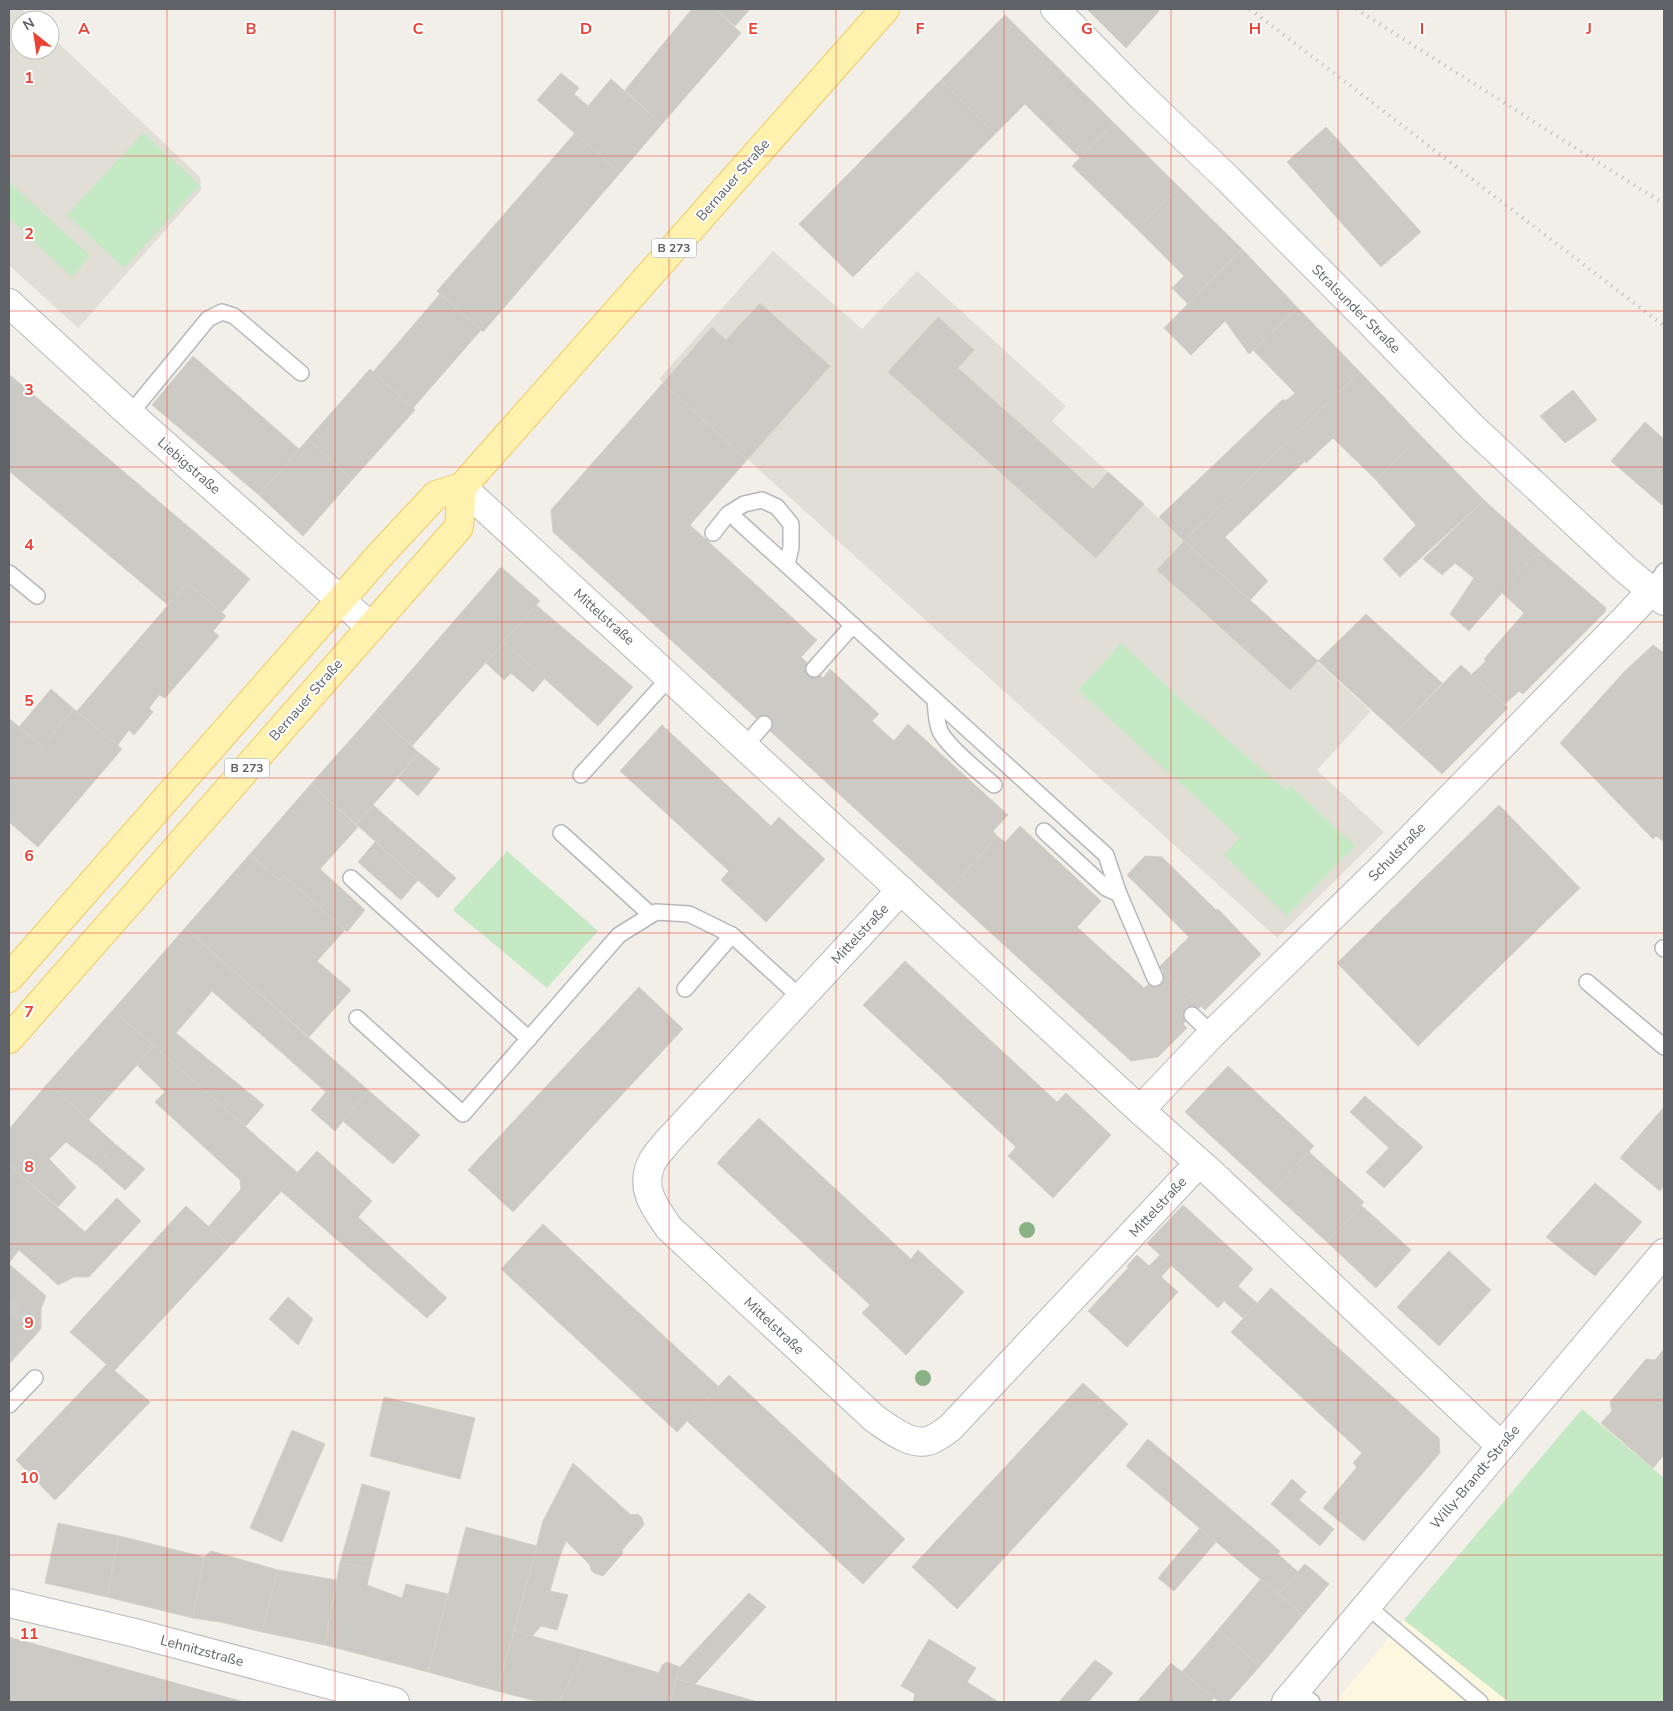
<svg xmlns="http://www.w3.org/2000/svg" width="1673" height="1711" font-family="'Nunito Sans',sans-serif">
  <style>
    .commercial { fill: #fef7e0 }
    .education { fill: #e1ded6 }
    .green { fill: #c5e8c5 }
    .building { fill: #cccac5; stroke: #d6d1c6 }
    .lines { fill: none; stroke-linecap: round; stroke-linejoin: round }
    .street-tunnel { stroke: #ccccc8; stroke-width: 28; stroke-dasharray: 28 14; stroke-linecap: butt }
    .lane-casing { stroke: #b5b8bc; stroke-width: 18 }
    .street-casing { stroke: #b5b8bc; stroke-width: 30 }
    .secondary-casing { stroke: #b6babf; stroke-width: 30 }
    .primary-casing { stroke: #f2c960; stroke-width: 30 }
    .lane { stroke: #fff; stroke-width: 15 }
    .street { stroke: #fff; stroke-width: 28 }
    .secondary { stroke: #fff; stroke-width: 28 }
    .primary { stroke: #fff2af; stroke-width: 28 }
    .rail { stroke: #b6b7b8; stroke-width: 4; stroke-dasharray: 1 6; stroke-linecap: butt }
    .tree { fill: #89b387 }
    .grid { fill: none; stroke: #ea4335; stroke-width: 1; stroke-opacity: 0.55 }
    .labels { text-anchor: middle; dominant-baseline: central; stroke-width: 4; stroke-linejoin: round; paint-order: stroke }
    .shield { fill: #fff; stroke: #8f9295; stroke-width: 1 }
    .shield-label { font-size: 12px; font-weight: bold; fill: #5f6368 }
    .street-label { font-size: 14px; fill: #5f6368; stroke: #fff }
    .grid-label { font-size: 16px; text-anchor: middle; font-weight: bold; fill: #ea4335; stroke: #fff; stroke-width: 4; stroke-linejoin: round; paint-order: stroke }
  </style>
  <rect width="100%" height="100%" fill="#f1efe8"/>
  <polygon class="commercial" points="1404,1620 1509,1702 1335,1702"/>
  <g class="education">
    <polygon points="9,9 22,9 34,20 20,20 20,50 50,50 50,35 200,177 201,190 78,328 9,265"/>
    <polygon points="773,251 862,329 917,271 1066,406 1052,421 1371,711 1317,770 1384,832 1277,938 659,379"/>
  </g>
  <g class="green">
    <polygon points="143,133 200,185 124,268 67,215"/>
    <polygon points="9,182 90,256 72,277 9,218"/>
    <polygon points="1121,643 1187,705 1286,790 1290,785 1355,846 1287,916 1224,855 1240,838 1078,690"/>
    <polygon points="507,851 598,931 547,988 453,910"/>
    <polygon points="1582,1409 1664,1478 1664,1702 1509,1702 1404,1620"/>
  </g>
  <g class="building">
    <polygon points="692,9 715,9 741,33 662,124 625,90"/>
    <polygon points="715,9 750,9 735,26"/>
    <polygon points="1087,9 1156,9 1159,11 1126,48"/>
    <polygon points="1005,15 1114,123 1080,158 1025,104 995,134 941,80"/>
    <polygon points="561,73 579,88 574,94 588,106 611,79 662,124 620,173 537,100"/>
    <polygon points="941,80 995,134 853,277 799,224"/>
    <polygon points="1114,123 1179,187 1137,229 1072,166"/>
    <polygon points="1326,127 1421,232 1381,267 1287,162"/>
    <polygon points="575,133 620,173 483,332 437,291"/>
    <polygon points="1179,187 1242,249 1188,304 1172,288 1184,276 1137,229"/>
    <polygon points="1242,249 1298,308 1249,354 1225,321 1191,355 1164,328"/>
    <polygon points="440,294 481,330 413,408 373,372"/>
    <polygon points="760,303 830,366 747,460 663,383 712,327 726,340"/>
    <polygon points="1298,308 1360,372 1184,541 1159,517 1282,400 1287,400 1295,393 1253,350"/>
    <polygon points="938,317 974,350 958,368 1093,489 1108,472 1144,504 1096,558 888,372"/>
    <polygon points="193,356 299,449 259,495 152,405"/>
    <polygon points="370,369 415,410 352,480 308,439"/>
    <polygon points="1360,372 1421,436 1376,480 1333,438 1306,463 1287,442"/>
    <polygon points="9,374 250,579 222,612 187,583 168,605 9,471"/>
    <polygon points="663,383 747,460 690,525 817,640 801,657 814,669 823,678 830,669 879,714 872,721 894,741 908,724 1008,815 993,831 997,836 947,893 553,532 551,510"/>
    <polygon points="1573,390 1597,420 1565,443 1540,416"/>
    <polygon points="1645,422 1664,439 1664,503 1662,505 1611,461"/>
    <polygon points="1421,436 1484,500 1400,577 1383,559 1416,525 1376,480"/>
    <polygon points="308,439 352,480 303,536 259,495"/>
    <polygon points="1287,442 1305,461 1225,537 1268,581 1250,600 1184,541"/>
    <polygon points="1484,500 1539,550 1469,631 1450,614 1474,578 1455,563 1442,575 1423,559"/>
    <polygon points="1184,541 1318,661 1290,690 1157,570"/>
    <polygon points="1539,550 1606,608 1605,612 1523,694 1519,691 1504,705 1471,675 1486,661 1484,659 1524,613 1501,592"/>
    <polygon points="501,567 540,601 412,746 375,712"/>
    <polygon points="187,583 226,616 213,631 219,636 165,698 159,695 149,708 153,712 134,735 129,730 117,746 77,711"/>
    <polygon points="536,605 633,687 598,726 503,642"/>
    <polygon points="1366,614 1442,683 1396,732 1318,661"/>
    <polygon points="503,642 545,678 533,692 511,673 504,680 486,663"/>
    <polygon points="1653,645 1664,653 1664,842 1656,836 1653,839 1560,743 1624,672"/>
    <polygon points="1461,665 1508,708 1442,774 1396,732"/>
    <polygon points="51,689 74,709 42,747 19,727"/>
    <polygon points="74,709 122,749 38,847 9,822 9,718 42,747"/>
    <polygon points="375,712 419,753 356,824 311,784"/>
    <polygon points="662,725 771,826 779,817 825,859 766,922 721,880 729,871 620,771"/>
    <polygon points="419,753 440,769 418,796 398,778"/>
    <polygon points="311,784 358,827 320,869 365,910 347,932 284,876 280,881 250,854"/>
    <polygon points="373,805 456,878 438,898 356,824"/>
    <polygon points="1499,805 1580,888 1418,1046 1337,963"/>
    <polygon points="1020,826 1101,901 1077,927 1144,988 1164,971 1201,1006 1183,1024 1187,1028 1158,1057 1131,1061 947,893 997,836 1005,842"/>
    <polygon points="375,842 418,880 401,900 358,862"/>
    <polygon points="250,854 280,881 284,876 345,930 317,961 351,990 309,1037 185,928"/>
    <polygon points="1145,856 1162,857 1216,910 1218,909 1261,954 1205,1010 1159,967 1189,937 1127,875"/>
    <polygon points="185,928 368,1090 335,1131 311,1110 326,1092 212,991 176,1033 264,1105 245,1127 113,1010"/>
    <polygon points="905,961 1057,1102 1066,1093 1111,1135 1053,1198 1008,1156 1016,1147 863,1005"/>
    <polygon points="639,987 683,1029 513,1212 468,1170"/>
    <polygon points="113,1010 154,1046 88,1120 48,1083"/>
    <polygon points="154,1046 298,1173 232,1245 231,1244 230,1246 209,1226 241,1189 240,1180 155,1102 165,1092 137,1065"/>
    <polygon points="1228,1066 1314,1146 1272,1192 1185,1112"/>
    <polygon points="48,1083 115,1144 98,1166 66,1142 49,1159 76,1187 58,1207 9,1165 9,1129"/>
    <polygon points="368,1090 420,1135 393,1164 343,1121"/>
    <polygon points="1365,1096 1423,1147 1384,1188 1366,1172 1389,1148 1350,1112"/>
    <polygon points="1664,1107 1664,1185 1660,1191 1620,1158"/>
    <polygon points="759,1118 911,1259 918,1250 964,1292 906,1355 862,1313 870,1305 717,1163"/>
    <polygon points="115,1144 145,1169 125,1190 98,1166"/>
    <polygon points="317,1151 372,1201 358,1217 447,1298 427,1318 281,1191"/>
    <polygon points="1309,1152 1364,1202 1327,1242 1272,1192"/>
    <polygon points="9,1165 85,1232 117,1198 141,1221 89,1277 74,1277 58,1285 19,1250 9,1263"/>
    <polygon points="1595,1183 1642,1222 1595,1276 1546,1237"/>
    <polygon points="1183,1205 1253,1269 1238,1286 1257,1303 1243,1318 1224,1301 1218,1308 1147,1243"/>
    <polygon points="1361,1205 1411,1250 1376,1288 1327,1242"/>
    <polygon points="186,1206 230,1246 114,1371 70,1332"/>
    <polygon points="543,1224 719,1387 677,1432 501,1269"/>
    <polygon points="1449,1251 1491,1290 1439,1346 1397,1307"/>
    <polygon points="1137,1255 1149,1266 1160,1255 1172,1265 1161,1277 1178,1292 1127,1347 1088,1311 1128,1268 1127,1266"/>
    <polygon points="9,1264 46,1296 41,1309 41,1329 9,1364"/>
    <polygon points="1271,1288 1439,1438 1440,1453 1364,1541 1323,1508 1357,1467 1353,1463 1362,1453 1231,1332"/>
    <polygon points="288,1297 313,1319 298,1345 269,1319"/>
    <polygon points="1664,1349 1664,1455 1653,1468 1601,1423 1612,1411 1610,1402 1646,1359 1655,1360"/>
    <polygon points="107,1364 150,1402 55,1500 16,1460"/>
    <polygon points="729,1375 905,1539 863,1584 687,1421"/>
    <polygon points="1083,1383 1128,1424 957,1609 912,1567"/>
    <polygon points="384,1397 475,1418 460,1479 370,1456"/>
    <polygon points="292,1430 325,1444 282,1542 250,1528"/>
    <polygon points="1148,1439 1280,1551 1278,1554 1298,1572 1278,1594 1126,1466"/>
    <polygon points="573,1463 631,1515 638,1514 642,1518 644,1525 622,1550 623,1553 603,1576 594,1573 591,1570 590,1565 566,1541 560,1556 550,1591 568,1595 557,1630 541,1626 532,1636 514,1631 543,1521"/>
    <polygon points="1292,1479 1306,1492 1299,1500 1334,1529 1320,1546 1271,1504"/>
    <polygon points="362,1484 390,1492 371,1568 340,1563"/>
    <polygon points="58,1523 119,1536 107,1597 45,1583"/>
    <polygon points="466,1527 537,1546 497,1691 428,1672"/>
    <polygon points="1200,1528 1216,1542 1174,1591 1158,1578"/>
    <polygon points="119,1536 204,1557 193,1618 107,1597"/>
    <polygon points="211,1551 278,1570 262,1632 220,1622 193,1618 204,1557"/>
    <polygon points="340,1563 371,1568 367,1585 402,1598 406,1584 448,1594 428,1672 325,1645"/>
    <polygon points="1305,1564 1329,1584 1303,1615 1278,1594"/>
    <polygon points="278,1570 336,1580 325,1645 262,1632"/>
    <polygon points="1261,1579 1303,1615 1260,1666 1218,1630"/>
    <polygon points="749,1593 766,1607 695,1684 676,1679 680,1667"/>
    <polygon points="1218,1630 1260,1666 1228,1702 1219,1702 1182,1672"/>
    <polygon points="514,1631 586,1651 559,1702 540,1702 497,1691"/>
    <polygon points="9,1637 125,1669 244,1702 9,1702"/>
    <polygon points="929,1639 976,1668 967,1682 997,1701 996,1702 913,1702 915,1694 901,1686"/>
    <polygon points="586,1651 659,1673 662,1665 667,1662 680,1667 670,1702 559,1702"/>
    <polygon points="1095,1660 1113,1673 1088,1702 1059,1702"/>
    <polygon points="1171,1663 1214,1698 1210,1702 1137,1702"/>
    <polygon points="676,1679 758,1702 670,1702"/>
  </g>
  <g class="lines">
    <polyline class="street-tunnel" points="9,1315 18,1304"/>
    <defs>
      <g id="lane">
        <polyline points="130,414 208,319 222,312 234,316 301,373"/>
        <polyline points="737,520 1106,855 1119,894 1155,978"/>
        <polyline points="713,533 728,514 744,504 762,500 777,507 791,524 791,547 787,565"/>
        <polyline points="9,573 37,596"/>
        <polyline points="1651,591 1664,571"/>
        <polyline points="814,669 853,625"/>
        <path d="M935,700C936,710 936,722 940,731C946,745 981,774 994,785"/>
        <polyline points="745,746 764,724"/>
        <polyline points="581,775 670,677"/>
        <polyline points="1044,831 1106,888 1119,894"/>
        <polyline points="561,833 651,915"/>
        <polyline points="351,878 529,1039"/>
        <polyline points="1663,948 1664,949"/>
        <polyline points="1587,982 1664,1047"/>
        <polyline points="685,989 732,935"/>
        <polyline points="1192,1015 1212,1034"/>
        <polyline points="357,1018 463,1114 619,935 656,912 689,914 732,935 801,998"/>
        <polyline points="9,1405 35,1378"/>
        <polyline points="1367,1606 1480,1702"/>
        <polyline points="1296,1690 1312,1702"/>
      </g>
      <g id="street">
        <polyline points="9,303 130,414 371,627"/>
        <polyline points="462,487 1140,1110 1210,1172 1501,1446"/>
        <path d="M901,890L667,1142C662,1149 654,1156 651,1164C640,1189 655,1208 669,1228L875,1419C890,1429 914,1449 933,1439C939,1436 945,1432 950,1428L1199,1163"/>
        <polyline points="1140,1110 1212,1034 1386,864 1626,618 1651,591"/>
        <polyline points="1286,1702 1664,1253"/>
      </g>
      <g id="secondary">
        <polyline points="1055,9 1140,95 1228,179 1364,316 1472,427 1625,569 1664,601"/>
        <polyline points="9,1603 135,1633 395,1702"/>
      </g>
      <g id="primary">
        <polyline points="9,978 380,555 436,495 462,487 885,9"/>
        <polyline points="9,1039 459,527 462,487"/>
      </g>
    </defs>
    <use href="#lane" class="lane-casing"/>
    <use href="#street" class="street-casing"/>
    <use href="#secondary" class="secondary-casing"/>
    <use href="#primary" class="primary-casing"/>
    <use href="#lane" class="lane"/>
    <use href="#street" class="street"/>
    <use href="#secondary" class="secondary"/>
    <use href="#primary" class="primary"/>
    <g class="rail">
      <polyline points="1250,9 1664,326"/>
      <polyline points="1356,9 1664,204"/>
    </g>
  </g>
  <g class="tree">
    <circle cx="1027" cy="1230" r="8"/>
    <circle cx="923" cy="1378" r="8"/>
  </g>
  <path class="grid" d="M167,9V1702M335,9V1702M502,9V1702M669,9V1702M836,9V1702M1004,9V1702M1171,9V1702M1338,9V1702M1506,9V1702M9,156H1664M9,311H1664M9,467H1664M9,622H1664M9,778H1664M9,933H1664M9,1089H1664M9,1244H1664M9,1400H1664M9,1555H1664"/>
  <g class="labels">
    <g class="shield">
      <rect x="651.5" y="238.5" width="45" height="19" rx="4"/>
      <rect x="224.5" y="758.5" width="45" height="19" rx="4"/>
    </g>
    <g class="shield-label">
      <text x="674" y="248">B 273</text>
      <text x="247" y="768">B 273</text>
    </g>
    <g class="street-label">
      <text transform="translate(733 180) rotate(-49)">Bernauer Straße</text>
      <text transform="translate(1356 309) rotate(45)">Stralsunder Straße</text>
      <text transform="translate(189 466) rotate(41)">Liebigstraße</text>
      <text transform="translate(604 617) rotate(42)">Mittelstraße</text>
      <text transform="translate(306 700) rotate(-49)">Bernauer Straße</text>
      <text transform="translate(1397 852) rotate(-46)">Schulstraße</text>
      <text transform="translate(860 934) rotate(-47)">Mittelstraße</text>
      <text transform="translate(1158 1207) rotate(-47)">Mittelstraße</text>
      <text transform="translate(774 1326) rotate(43)">Mittelstraße</text>
      <text transform="translate(1475 1477) rotate(-50)">Willy-Brandt-Straße</text>
      <text transform="translate(202 1651) rotate(15)">Lehnitzstraße</text>
    </g>
  </g>
  <g class="grid-label">
    <text x="84" y="34">A</text>
    <text x="251" y="34">B</text>
    <text x="418" y="34">C</text>
    <text x="586" y="34">D</text>
    <text x="753" y="34">E</text>
    <text x="920" y="34">F</text>
    <text x="1087" y="34">G</text>
    <text x="1255" y="34">H</text>
    <text x="1422" y="34">I</text>
    <text x="1589" y="34">J</text>
    <text x="29" y="83">1</text>
    <text x="29" y="239">2</text>
    <text x="29" y="395">3</text>
    <text x="29" y="550">4</text>
    <text x="29" y="706">5</text>
    <text x="29" y="861">6</text>
    <text x="29" y="1017">7</text>
    <text x="29" y="1172">8</text>
    <text x="29" y="1328">9</text>
    <text x="29" y="1483">10</text>
    <text x="29" y="1639">11</text>
  </g>
  <rect width="1673" height="1711" fill="none" stroke="#5f6368" stroke-width="20"/>
  <g transform="translate(35 35) rotate(330)"><circle r="24" fill="#ffffff" stroke="#bfc1c3"/>
  <path d="M0-4L9 19L0 12L-9 19Z" fill="#ea4335"/>
  <text y="-8" font-size="14" font-weight="bold" text-anchor="middle" fill="#5f6368">N</text>
  </g>
</svg>
